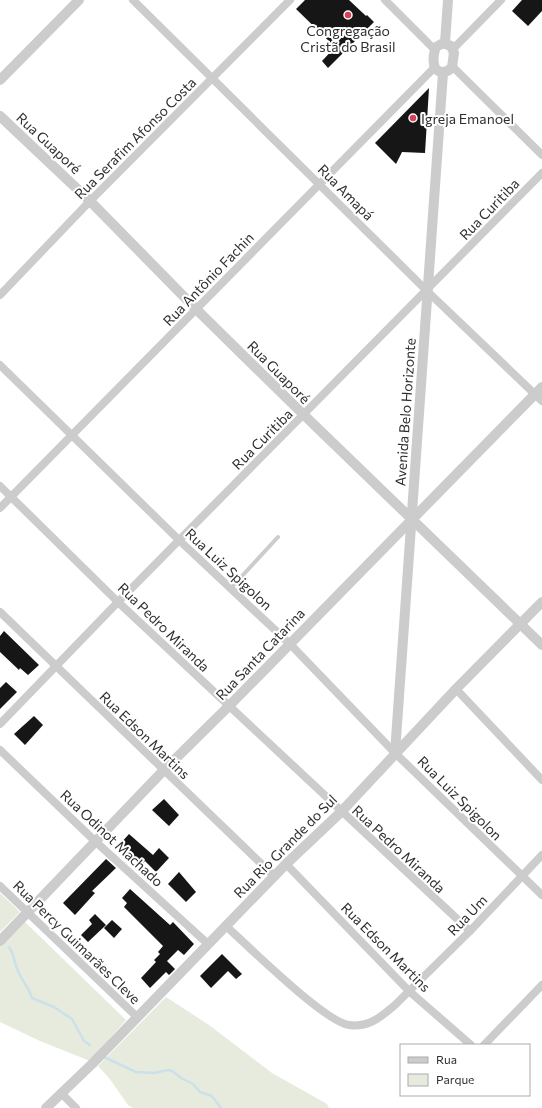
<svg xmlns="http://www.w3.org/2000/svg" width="542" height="1108" font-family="Commissioner,sans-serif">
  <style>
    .green { fill: #e6ebde }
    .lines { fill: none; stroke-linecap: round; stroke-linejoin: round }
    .stream { stroke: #cce0e9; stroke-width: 2.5 }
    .building { fill: #161616 }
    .service { stroke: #ccc; stroke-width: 4 }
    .minor { stroke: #ccc; stroke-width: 8 }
    .tertiary { stroke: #ccc; stroke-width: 10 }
    .poi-dot { fill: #d54159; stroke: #fff; stroke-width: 1.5 }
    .labels { text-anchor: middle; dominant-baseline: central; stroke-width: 4; stroke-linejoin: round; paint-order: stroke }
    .poi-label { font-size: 14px; fill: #2f2f2f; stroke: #fff }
    .street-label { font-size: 14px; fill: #2f2f2f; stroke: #fff }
  </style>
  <rect width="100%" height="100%" fill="#fff"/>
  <g class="green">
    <polygon points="0,893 20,912 0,932"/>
    <polygon points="25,922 126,1020 90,1061 40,1041 0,1022 0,946"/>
    <polygon points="166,997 209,1025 272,1073 327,1104 329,1108 133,1108 128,1105 109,1078 98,1066"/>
  </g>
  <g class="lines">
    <g class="stream">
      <path d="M9,947C15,955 14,964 19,973C23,982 29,988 32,998L54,1007L72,1019L84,1041L90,1045"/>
      <polyline points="104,1057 136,1072 154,1073 168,1070 172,1071 181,1078 193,1084 200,1092 212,1096 221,1108"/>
    </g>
  </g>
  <g class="building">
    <polygon points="305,0 349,0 366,16 367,15 374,22 328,68 322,61 335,47 296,9"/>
    <polygon points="522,0 542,0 542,11 528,26 512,11"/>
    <polygon points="429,88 425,153 402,152 396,164 375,143"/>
    <polygon points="4,631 39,665 28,675 20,668 19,670 0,652 0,636"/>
    <polygon points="6,682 17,692 0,709 0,688"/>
    <polygon points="34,716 43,725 25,745 14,734"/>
    <polygon points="164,799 179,815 169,826 152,810"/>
    <polygon points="129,834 153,855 159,848 169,858 156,872 145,861 142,864 120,844"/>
    <polygon points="106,859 116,868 92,891 95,893 75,915 63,903"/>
    <polygon points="179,872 196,892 186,902 168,884"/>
    <polygon points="130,889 170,925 173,922 194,944 184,955 178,950 167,961 175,969 169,975 166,972 150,988 141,978 156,962 154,960 160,954 158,952 163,946 124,907 127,903 122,898"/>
    <polygon points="95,914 106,925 88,942 81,935 92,924 89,920"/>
    <polygon points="112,920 122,929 114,938 104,928"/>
    <polygon points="222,954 242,974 236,979 228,971 211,988 200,976"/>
  </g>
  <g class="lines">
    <polyline class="service" points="231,588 278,537"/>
    <g class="minor">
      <polyline points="133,0 427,291 542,401"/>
      <polyline points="385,0 435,50"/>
      <polyline points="453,49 501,0"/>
      <polyline points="452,66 542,155"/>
      <polyline points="0,295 90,201 290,0"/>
      <polyline points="0,365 180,541 290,644 395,753 542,895"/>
      <polyline points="0,486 118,602 470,931"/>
      <polyline points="0,508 435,67"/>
      <polyline points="0,612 274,876"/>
      <polyline points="456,689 542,780"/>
      <polyline points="0,724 118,602 542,173"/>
      <polyline points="0,750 96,842 208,944"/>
      <polyline points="286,864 409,991 471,1045"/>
      <polyline points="0,886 137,1017"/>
      <path d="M226,926C248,946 325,1022 349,1025C368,1028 381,1017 395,1005L470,931L542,855"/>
      <polyline points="484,1045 542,985"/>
      <polyline points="61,1093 76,1108"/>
    </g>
    <g class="tertiary">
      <path d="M443,43L451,46L454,53L452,67C447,74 435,74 434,64C433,59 434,52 436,47Z"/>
      <polyline points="445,43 448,0"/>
      <polyline points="0,80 79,0"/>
      <polyline points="0,116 90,201 197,310 304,415 542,645"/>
      <polyline points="395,753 443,73"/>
      <polyline points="0,941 163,771 229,706 542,387"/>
      <polyline points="46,1108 92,1064 286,864 341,812 456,689 542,602"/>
    </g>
  </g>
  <g class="poi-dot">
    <circle cx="348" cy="15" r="4"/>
    <circle cx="413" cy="118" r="4"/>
  </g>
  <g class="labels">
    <g class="poi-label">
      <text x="348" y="30">Congregação<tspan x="348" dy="16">Cristã do Brasil</tspan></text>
      <text x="421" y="118" text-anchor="start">Igreja Emanoel</text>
    </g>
    <g class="street-label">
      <text transform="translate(135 138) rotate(-45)">Rua Serafim Afonso Costa</text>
      <text transform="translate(49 143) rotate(43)">Rua Guaporé</text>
      <text transform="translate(346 192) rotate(45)">Rua Amapá</text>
      <text transform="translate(489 209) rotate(-46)">Rua Curitiba</text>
      <text transform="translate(208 279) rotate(-46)">Rua Antônio Fachin</text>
      <text transform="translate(279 372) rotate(45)">Rua Guaporé</text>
      <text transform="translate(405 412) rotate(-86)">Avenida Belo Horizonte</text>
      <text transform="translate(262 439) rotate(-45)">Rua Curitiba</text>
      <text transform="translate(229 569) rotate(43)">Rua Luiz Spigolon</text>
      <text transform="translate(164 627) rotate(44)">Rua Pedro Miranda</text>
      <text transform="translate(260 654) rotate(-46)">Rua Santa Catarina</text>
      <text transform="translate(145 735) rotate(44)">Rua Edson Martins</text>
      <text transform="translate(460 798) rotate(45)">Rua Luiz Spigolon</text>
      <text transform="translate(112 838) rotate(43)">Rua Odinot Machado</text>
      <text transform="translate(285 846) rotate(-45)">Rua Rio Grande do Sul</text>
      <text transform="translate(399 849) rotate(43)">Rua Pedro Miranda</text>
      <text transform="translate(467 915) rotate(-46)">Rua Um</text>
      <text transform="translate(77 942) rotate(44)">Rua Percy Guimarães Cleve</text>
      <text transform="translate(386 947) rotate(45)">Rua Edson Martins</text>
    </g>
  </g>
  <rect x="400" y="1044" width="130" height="52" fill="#ffffff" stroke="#acacac"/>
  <rect x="408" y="1057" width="20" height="6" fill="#cccccc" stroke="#acacac"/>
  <text x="436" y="1064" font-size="12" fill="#2f2f2f">Rua</text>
  <rect x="408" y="1074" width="20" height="12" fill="#e6ebde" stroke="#acacac"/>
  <text x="436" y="1084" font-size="12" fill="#2f2f2f">Parque</text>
</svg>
